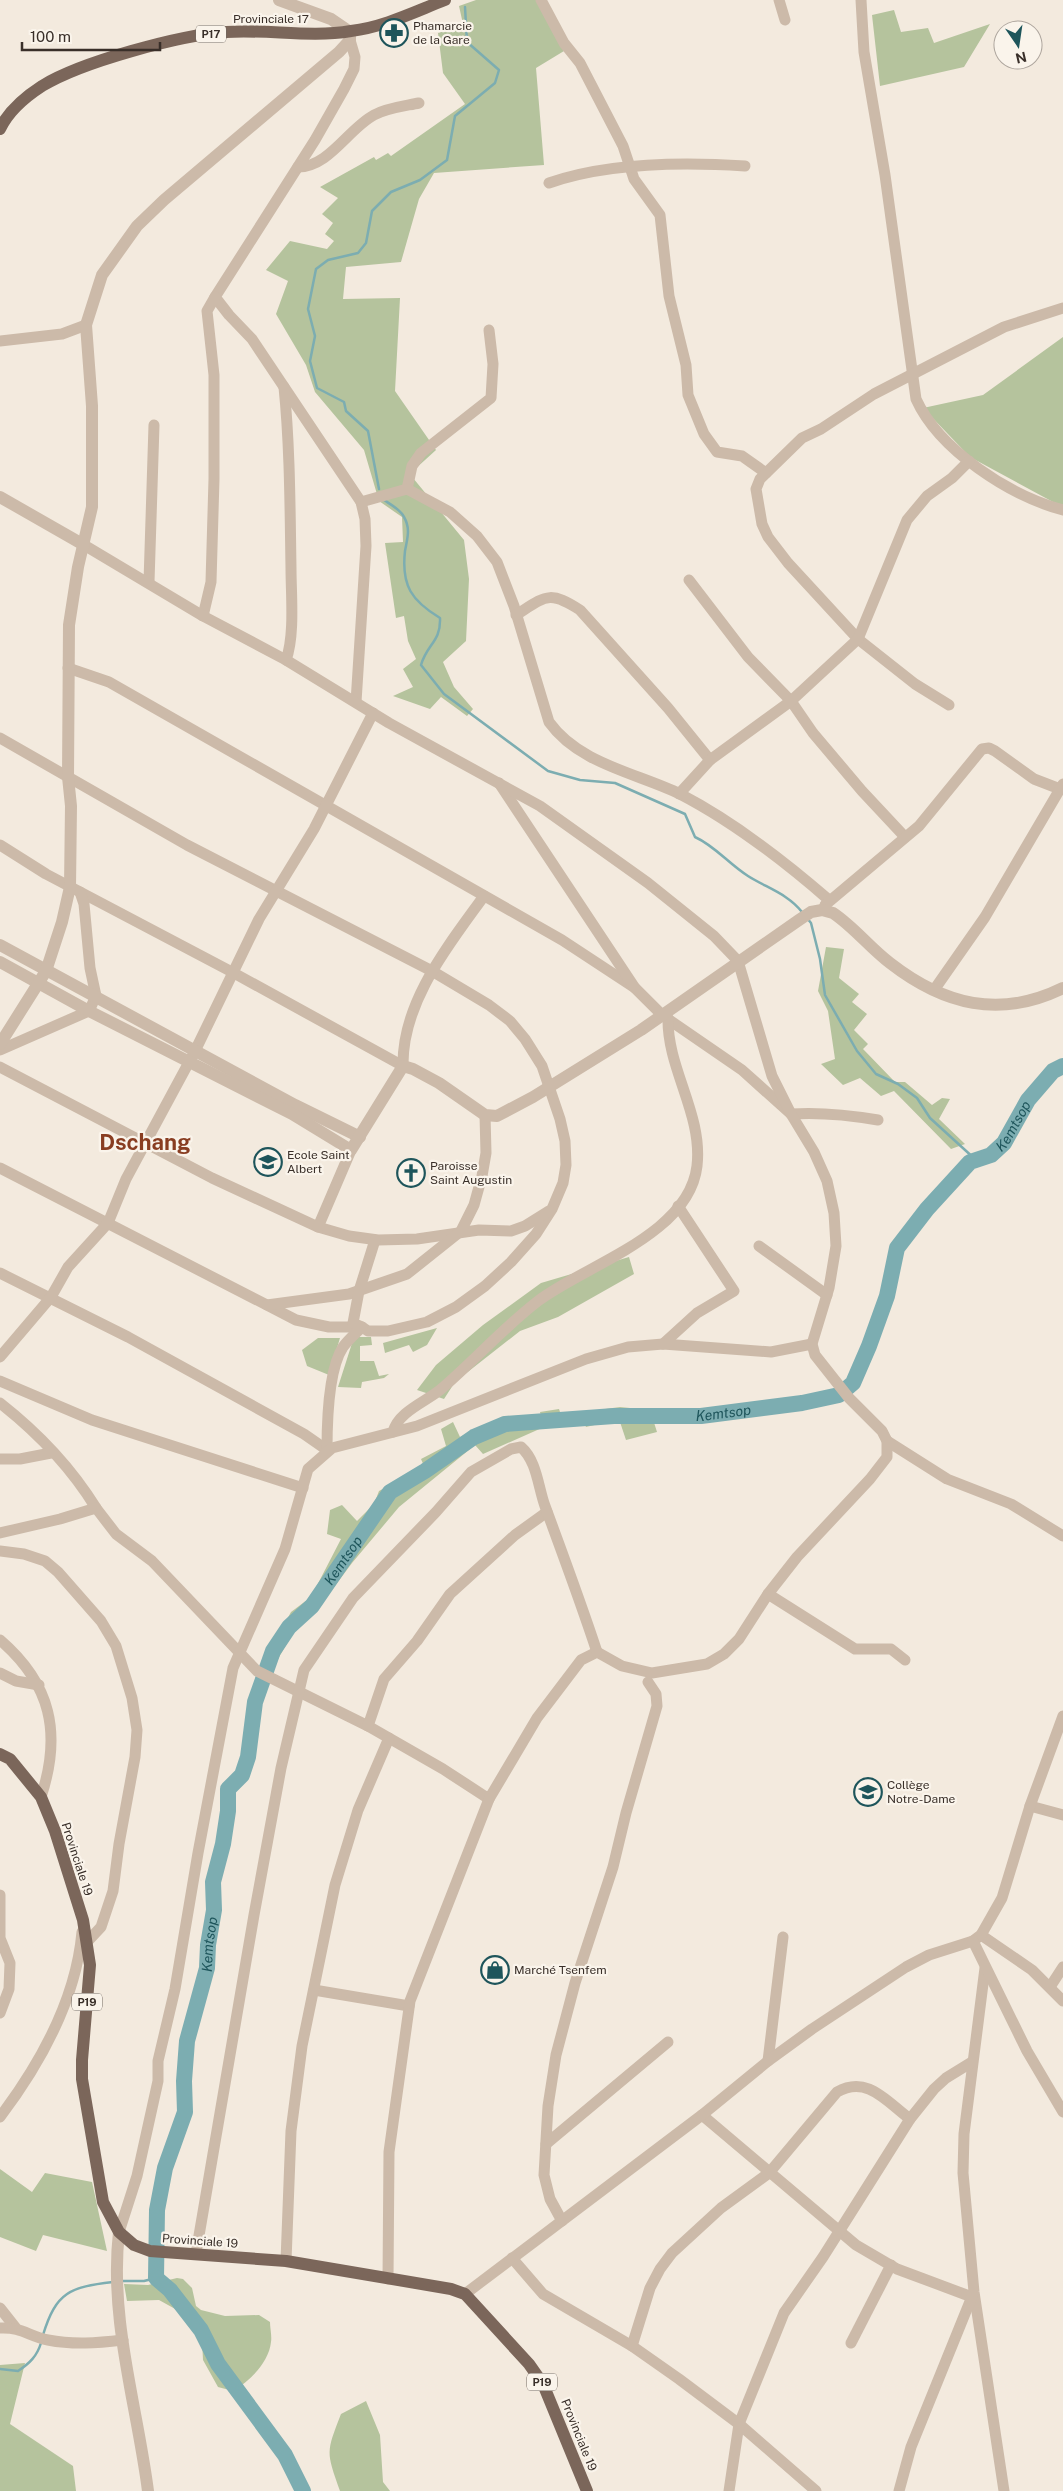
<svg xmlns="http://www.w3.org/2000/svg" width="1063" height="2491" font-family="'Public Sans',sans-serif">
  <style>
    .green { fill: #b5c39d }
    .lines { fill: none; stroke-linecap: round; stroke-linejoin: round }
    .stream { stroke: #7cadb1; stroke-width: 2.5 }
    .river { stroke: #7cadb1; stroke-width: 16 }
    .minor { stroke: #ccbaa9; stroke-width: 11 }
    .tertiary { stroke: #ccbaa9; stroke-width: 12 }
    .primary { stroke: #7b665a; stroke-width: 12 }
    .labels { text-anchor: middle; dominant-baseline: central; stroke-width: 4.5; stroke-linejoin: round; paint-order: stroke }
    .shield { fill: #faf4eb; stroke: #736a63; stroke-width: 1 }
    .shield-label { font-size: 11px; font-weight: bold; fill: #392f29 }
    .street-label { font-size: 12px; fill: #392f29; stroke: #faf4eb }
    .poi-label { font-size: 12px; fill: #392f29; stroke: #faf4eb; text-anchor: start }
    .water-label { font-size: 14px; font-style: italic; fill: #1e555b; stroke: #faf4eb }
    .town-label { font-size: 22px; font-weight: bold; fill: #893d21; stroke: #faf4eb }
  </style>
  <rect width="100%" height="100%" fill="#f3eade"/>
  <g class="green">
    <polygon points="476,0 536,0 564,51 536,68 544,165 434,173 419,199 401,262 346,267 343,299 400,298 395,391 436,450 414,470 413,478 464,540 469,579 466,641 443,662 454,687 473,709 467,716 441,697 430,709 393,696 413,687 403,669 416,659 408,641 404,616 396,618 385,543 403,542 402,517 379,501 364,450 315,392 306,365 276,314 288,281 266,270 290,241 327,249 334,241 325,234 333,223 322,214 338,198 320,187 374,157 376,160 388,153 391,156 465,104 443,73 438,33 463,24 459,6"/>
    <polygon points="894,10 901,32 928,28 934,43 990,24 964,67 880,86 872,15"/>
    <polygon points="1063,337 1063,505 1053,502 970,457 923,408 983,395"/>
    <polygon points="826,947 844,949 839,978 859,994 852,1002 867,1014 854,1030 868,1044 863,1049 895,1082 905,1082 932,1105 942,1098 950,1099 939,1119 965,1144 951,1149 894,1091 881,1096 860,1078 843,1085 821,1064 835,1059 828,1011 818,991"/>
    <polygon points="629,1257 634,1274 558,1317 520,1331 455,1382 444,1399 417,1390 436,1365 483,1325 541,1283"/>
    <polygon points="437,1328 427,1345 413,1352 409,1345 385,1353 383,1343"/>
    <polygon points="354,1337 371,1337 372,1345 360,1346 360,1361 374,1361 379,1376 389,1374 384,1378 362,1382 361,1388 338,1387"/>
    <polygon points="318,1338 340,1338 329,1375 307,1366 302,1350"/>
    <polygon points="620,1407 650,1410 657,1432 626,1440 619,1419 586,1427 584,1422 544,1427 483,1454 475,1445 399,1507 352,1563 316,1611 300,1621 271,1671 263,1664 291,1612 311,1597 341,1539 327,1534 330,1510 342,1505 357,1521 374,1504 379,1491 424,1466 421,1459 446,1446 441,1429 453,1422 460,1437 504,1416 541,1416 540,1412 559,1409 561,1415"/>
    <polygon points="0,2169 32,2192 45,2173 92,2182 107,2251 43,2235 36,2251 0,2237"/>
    <path d="M177,2278L183,2279L192,2288L196,2306L201,2310L225,2316L259,2315L270,2322C270,2328 272,2336 271,2342C269,2362 250,2381 233,2391L218,2387L203,2360L202,2340L199,2327L177,2310L159,2300L127,2301L124,2284L148,2285Z"/>
    <polygon points="25,2363 10,2424 73,2466 76,2491 0,2491 0,2365"/>
    <path d="M366,2401L380,2435L383,2482L390,2491H340C326,2451 326,2453 341,2414Z"/>
  </g>
  <g class="lines">
    <g class="stream">
      <polyline points="379,489 368,431 346,411 344,402 317,388 310,361 315,336 308,309 316,269 328,260 358,253 366,243 372,211 391,192 420,180 447,160 455,116 495,83 499,70 467,42 465,7"/>
      <path d="M384,500C390,504 401,510 404,517C411,529 407,539 405,551C401,586 412,601 440,618C441,642 427,644 421,665L444,694L548,771L580,780L615,783L685,814L695,837C715,846 729,864 748,876C767,888 788,894 802,912"/>
      <polyline points="807,918 811,923 820,959 825,995 857,1051 876,1074 898,1084 917,1098 930,1118 976,1160"/>
      <polyline points="121,2281 144,2281 156,2278"/>
      <path d="M43,2335C56,2292 70,2287 113,2282"/>
      <path d="M0,2369L18,2371C30,2363 37,2356 41,2343"/>
    </g>
    <path class="river" id="s1" d="M303,2491L285,2455L218,2364L201,2330L170,2290L156,2278L157,2210L165,2168L185,2112L184,2081L187,2041L207,1968L208,1945L214,1910L213,1882L223,1844L228,1811V1789L242,1775L248,1757L255,1702L273,1651L289,1627L312,1606L390,1492L425,1471L474,1437L505,1424L614,1416H701L802,1403L839,1395L853,1383L869,1346L887,1296L897,1248L927,1209L970,1162L991,1155L1004,1143L1028,1100L1053,1071L1063,1066"/>
    <g class="minor">
      <polyline points="541,0 564,43 580,63 623,146 634,179 660,215 669,296 686,365 688,395 704,434 717,452 742,456 766,473"/>
      <polyline points="779,0 785,20"/>
      <path d="M861,0L864,52L885,175L916,399C939,450 1010,496 1063,510"/>
      <polyline points="350,40 355,57 354,69 344,89 315,140 215,297 229,315 252,339 361,502 365,519 366,546 356,702"/>
      <path d="M298,167C329,167 348,129 374,115C387,108 405,106 419,103"/>
      <path d="M549,183C606,163 684,162 745,166"/>
      <polyline points="0,341 62,334 86,325"/>
      <path d="M284,387C290,447 290,508 291,568C291,595 295,635 286,660"/>
      <polyline points="407,489 412,466 421,453 491,398 493,364 489,330"/>
      <path d="M361,502L407,489L450,512L477,536L497,562L514,606L549,722C579,764 637,773 680,794C734,822 783,860 829,900"/>
      <polyline points="689,580 748,657 791,701 813,733 862,791 905,837"/>
      <polyline points="149,582 154,425"/>
      <path d="M516,615C546,596 549,590 580,610L668,708L710,760"/>
      <polyline points="203,616 211,582 214,479 214,375 207,311 215,297"/>
      <polyline points="68,668 109,682 562,940 635,988"/>
      <polyline points="949,705 915,684 858,639 788,563 768,537 762,524 756,489 760,479 802,438 821,429 874,394 1004,327 1063,308"/>
      <polyline points="0,738 187,845 432,971 489,1005 510,1021 525,1039 542,1066 560,1119 565,1141 566,1165 563,1183 552,1209 536,1234 511,1262 485,1286 456,1307 427,1322 388,1331 368,1331 362,1327 329,1327 296,1320 0,1168"/>
      <path d="M499,783L635,988L662,1015L742,1070L791,1114C821,1112 849,1115 878,1120"/>
      <polyline points="679,794 710,760 791,701 858,639 907,520 927,496 952,478 969,461"/>
      <path d="M0,845L46,874L232,972L403,1066C402,1002 448,946 484,896"/>
      <polyline points="825,905 919,826 982,749 989,748 995,751 1034,779 1060,789"/>
      <polyline points="934,990 985,917 1063,784"/>
      <polyline points="0,1050 89,1011 96,996 90,968 84,904 80,892"/>
      <polyline points="0,1067 212,1178 318,1227 349,1236 378,1240 417,1239 479,1230 511,1231 525,1226 549,1211"/>
      <polyline points="318,1227 351,1150"/>
      <polyline points="759,1246 827,1295"/>
      <polyline points="0,1273 128,1337 304,1434 327,1450"/>
      <polyline points="267,1305 349,1294 407,1274 461,1231 474,1205 482,1176 486,1153 485,1115"/>
      <polyline points="663,1344 697,1313 734,1291 678,1206"/>
      <polyline points="0,1357 51,1297 68,1267 108,1223 126,1179 195,1051 259,919 314,829 373,713"/>
      <polyline points="0,1381 92,1420 303,1488"/>
      <path d="M0,1403C37,1432 72,1469 96,1508"/>
      <path d="M393,1432C398,1412 425,1402 440,1390C474,1361 503,1328 538,1301C585,1265 689,1235 697,1166C703,1114 667,1069 668,1018"/>
      <polyline points="887,1441 947,1479 1011,1504 1063,1536"/>
      <path d="M327,1450C327,1423 328,1370 343,1347C348,1340 356,1333 362,1327L353,1323L359,1291L375,1240"/>
      <polyline points="0,1459 20,1459 51,1453"/>
      <polyline points="0,1533 60,1519 96,1508 116,1534 152,1561 257,1671 368,1726 443,1769 489,1799 537,1718 581,1660 597,1652 622,1666 652,1673 707,1664 724,1654 739,1639 768,1594 797,1557 870,1479 887,1457 887,1441 882,1431 849,1398 815,1355 812,1344 829,1288 836,1246 834,1213 827,1181 814,1152 791,1114 772,1076 738,961 714,936 648,883 540,806 389,723 286,660 203,616 84,545"/>
      <polyline points="0,1551 24,1554 45,1561 58,1572 101,1621 116,1646 132,1698 137,1730 135,1757 119,1844 113,1891 101,1927 87,1942"/>
      <polyline points="768,1594 855,1649 891,1649 905,1660"/>
      <path d="M0,1640C51,1684 62,1733 41,1797"/>
      <polyline points="0,1673 16,1681 39,1685"/>
      <polyline points="368,1726 384,1679 417,1641 450,1594 515,1535 547,1512"/>
      <polyline points="1030,1806 1063,1815"/>
      <polyline points="0,1895 0,1938 10,1963 9,1989 0,2013"/>
      <polyline points="981,1935 1032,1970 1063,2001"/>
      <polyline points="973,1941 981,1935 1002,1898 1030,1806 1063,1716"/>
      <polyline points="985,1968 964,2134 963,2173 974,2292 1004,2491"/>
      <polyline points="1050,1987 1063,1967"/>
      <polyline points="314,1990 409,2006"/>
      <polyline points="768,2061 783,1937"/>
      <polyline points="702,2115 856,2245 897,2269 972,2297"/>
      <path d="M0,2117C40,2064 76,1999 82,1932"/>
      <polyline points="546,2144 668,2042"/>
      <polyline points="562,2221 550,2199 544,2175 548,2106 556,2055 575,1983 613,1867 626,1813 657,1706 656,1694 648,1682"/>
      <polyline points="119,2232 137,2176 158,2081 158,2061 175,1989 198,1853 233,1668 285,1549 308,1469 332,1448 417,1426 586,1359 628,1347 663,1344 771,1352 812,1344"/>
      <path d="M196,2253L254,1915L281,1768L304,1670L353,1598L436,1512L471,1472L511,1449L521,1447C537,1461 538,1487 545,1506C563,1555 581,1603 597,1652"/>
      <polyline points="512,2258 543,2294 632,2346 679,2379 739,2424 816,2491"/>
      <polyline points="286,2261 291,2131 302,2046 335,1885 358,1810 389,1738"/>
      <polyline points="388,2279 389,2152 410,2001 489,1799"/>
      <polyline points="465,2294 702,2115 768,2061 812,2029 906,1967 929,1955 973,1941 1027,2051 1063,2112"/>
      <polyline points="0,2308 15,2327"/>
      <path d="M0,2328C22,2327 28,2336 48,2340C74,2345 97,2343 123,2340"/>
      <polyline points="851,2343 891,2265"/>
      <path d="M632,2346L650,2288L660,2269L672,2253L721,2208L769,2173L837,2092C867,2075 886,2101 910,2119"/>
      <polyline points="729,2491 739,2424 784,2313 823,2257 910,2119 934,2089 946,2078 972,2062"/>
      <polyline points="899,2491 911,2447 973,2294"/>
    </g>
    <g class="tertiary">
      <polyline points="0,497 84,545"/>
      <polyline points="0,945 295,1105 360,1137"/>
      <path d="M0,962L89,1011L292,1114L351,1150L403,1066L413,1069L439,1083L485,1115L497,1116L533,1097L641,1030L799,920L811,912L822,910L833,913C854,927 870,948 890,963C944,1005 1000,1019 1063,988"/>
      <polyline points="0,1044 46,971 62,922 70,887 71,806 68,777 69,625 78,567 92,507 92,406 86,325 102,275 137,226 164,200 339,52 350,40 350,32 331,19 279,0"/>
      <path d="M119,2232C109,2319 137,2405 148,2491"/>
    </g>
    <g class="primary">
      <path d="M0,129C8,112 25,97 42,86C81,62 180,35 226,32C268,29 310,38 351,31C384,27 414,12 445,0"/>
      <polyline points="0,1754 10,1759 41,1797 55,1831 83,1920 90,1965 82,2060 82,2079 103,2202 119,2232 134,2245 150,2251 286,2261 451,2289 465,2294 529,2364 543,2384 587,2491"/>
    </g>
  </g>
  <defs>
    <symbol id="pharmacy-ring" viewBox="-11 -11 22 22"><circle r="9.5" fill="#faf4eb" stroke="#1e555b" stroke-width="1.5"/><path d="M-2-6h4v4h4v4h-4v4h-4v-4h-4v-4h4Z" fill="#1e555b"/></symbol>
    <symbol id="school-ring" viewBox="-11 -11 22 22"><circle r="9.5" fill="#faf4eb" stroke="#1e555b" stroke-width="1.5"/><path d="M0-5L7-2L0 1L-7-2ZM-4 1L0 2.5L4 1V4Q0 6-4 4Z" fill="#1e555b"/></symbol>
    <symbol id="church-ring" viewBox="-11 -11 22 22"><circle r="9.5" fill="#faf4eb" stroke="#1e555b" stroke-width="1.5"/><path d="M-1.2-6h2.4v3.5h3.3v2.4h-3.3V6h-2.4V-.1h-3.3v-2.4h3.3Z" fill="#1e555b"/></symbol>
    <symbol id="shop-ring" viewBox="-11 -11 22 22"><circle r="9.5" fill="#faf4eb" stroke="#1e555b" stroke-width="1.5"/><path d="M-5-2.5h2.3a2.7 3.5 0 0 1 5.4 0H5L5.5 6h-11ZM-1.5-2.5h3a1.5 2.3 0 0 0-3 0Z" fill="#1e555b"/></symbol>
  </defs>
  <g fill-rule="evenodd">
    <use href="#pharmacy-ring" x="378" y="17" width="32" height="32"/>
    <use href="#school-ring" x="252" y="1146" width="32" height="32"/>
    <use href="#church-ring" x="395" y="1157" width="32" height="32"/>
    <use href="#school-ring" x="852" y="1776" width="32" height="32"/>
    <use href="#shop-ring" x="479" y="1954" width="32" height="32"/>
  </g>
  <g class="labels">
    <g class="shield">
      <rect x="196" y="25.5" width="30" height="17" rx="4"/>
      <rect x="72" y="1993.5" width="30" height="17" rx="4"/>
      <rect x="527" y="2373.5" width="30" height="17" rx="4"/>
    </g>
    <g class="shield-label">
      <text x="211" y="34">P17</text>
      <text x="87" y="2002">P19</text>
      <text x="542" y="2382">P19</text>
    </g>
    <g class="street-label">
      <text x="271" y="19">Provinciale 17</text>
      <text transform="translate(77 1859) rotate(72)">Provinciale 19</text>
      <text transform="translate(200 2241) rotate(4)">Provinciale 19</text>
      <text transform="translate(579 2435) rotate(68)">Provinciale 19</text>
    </g>
    <g class="poi-label">
      <text x="413" y="26">Phamarcie<tspan x="413" dy="14">de la Gare</tspan></text>
      <text x="287" y="1155">Ecole Saint<tspan x="287" dy="14">Albert</tspan></text>
      <text x="430" y="1166">Paroisse<tspan x="430" dy="14">Saint Augustin</tspan></text>
      <text x="887" y="1785">Collège<tspan x="887" dy="14">Notre-Dame</tspan></text>
      <text x="514" y="1970">Marché Tsenfem</text>
    </g>
    <g class="water-label">
      <text stroke="none"><textPath href="#s1" startOffset="1908">Kemtsop</textPath></text>
      <text stroke="none"><textPath href="#s1" startOffset="1458">Kemtsop</textPath></text>
      <text stroke="none"><textPath href="#s1" startOffset="1022">Kemtsop</textPath></text>
      <text stroke="none"><textPath href="#s1" startOffset="601">Kemtsop</textPath></text>
    </g>
    <g class="town-label">
      <text x="145" y="1142">Dschang</text>
    </g>
  </g>
  <g transform="translate(1018 45) rotate(167)"><circle r="24" fill="#faf4eb" stroke="#ada59d"/>
  <path d="M0-4L9 19L0 12L-9 19Z" fill="#1e555b"/>
  <text y="-8" font-size="14" font-weight="bold" text-anchor="middle" fill="#392f29">N</text>
  </g>
  <path d="M22 42v8h138v-8" fill="none" stroke="#392f29" stroke-width="2.5"/>
  <text x="30" y="42" font-size="15" fill="#392f29" stroke="#faf4eb" stroke-width="4" paint-order="stroke">100 m</text>
</svg>
